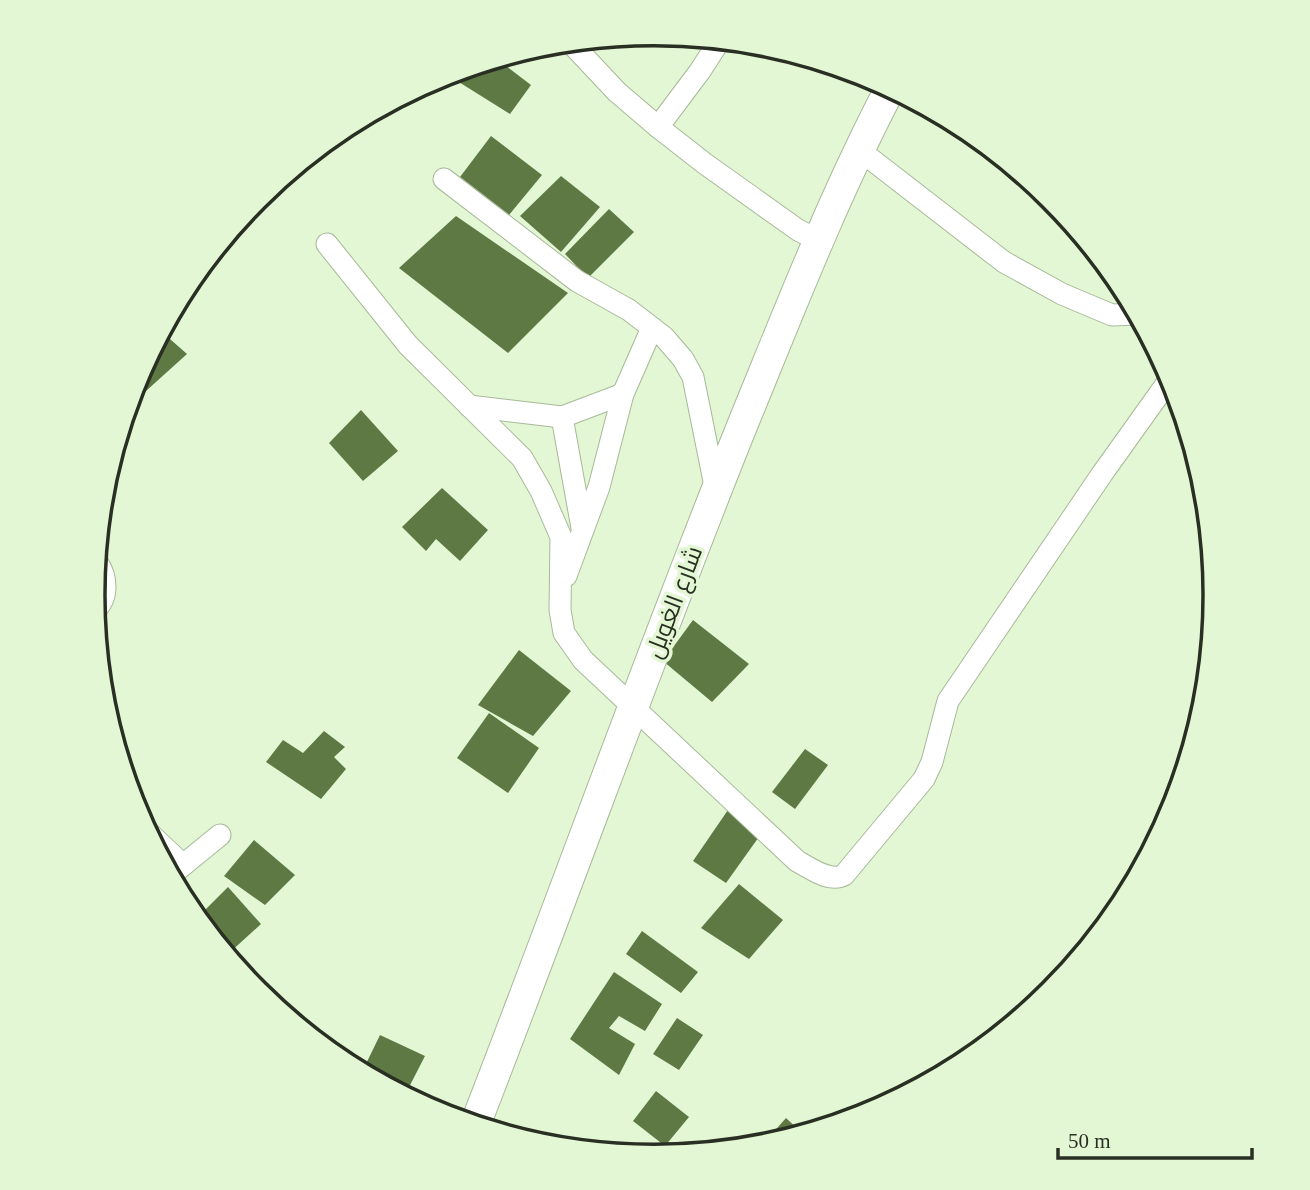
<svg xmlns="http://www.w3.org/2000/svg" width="1310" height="1190" font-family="'Times New Roman',Cairo,serif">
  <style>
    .building { fill: #5e7944 }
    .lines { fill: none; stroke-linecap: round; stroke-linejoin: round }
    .street-casing { stroke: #a7b999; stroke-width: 23 }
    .secondary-casing { stroke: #a7b999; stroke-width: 32 }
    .street { stroke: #fff; stroke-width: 21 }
    .secondary { stroke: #fff; stroke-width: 30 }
    .labels { text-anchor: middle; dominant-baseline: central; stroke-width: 7; stroke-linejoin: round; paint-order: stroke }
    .street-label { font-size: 24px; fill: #293023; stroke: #e4f7d4 }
    .rim { fill: none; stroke: #293023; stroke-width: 3.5 }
  </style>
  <rect width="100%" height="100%" fill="#e4f7d4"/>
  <g class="building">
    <polygon points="654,33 644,47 626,36 641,35"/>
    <polygon points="497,59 531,85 510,114 446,74"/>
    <polygon points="491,136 542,175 509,215 460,177"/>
    <polygon points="561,176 600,207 561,252 520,216"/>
    <polygon points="609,209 634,232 588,278 565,254"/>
    <polygon points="456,216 568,293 508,353 399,268"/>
    <polygon points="162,332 187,354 136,400 131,395 136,380"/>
    <polygon points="361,410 398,451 363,481 329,443"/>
    <polygon points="442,488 488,530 460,561 436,539 426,551 402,527"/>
    <polygon points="693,620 749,664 712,702 663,661"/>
    <polygon points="519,650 571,691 533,736 478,705"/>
    <polygon points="489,713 539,748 508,793 457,758"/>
    <polygon points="324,731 345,747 334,757 346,769 321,799 266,762 283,740 303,753"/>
    <polygon points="805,749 828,765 795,809 772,792"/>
    <polygon points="728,810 761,834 726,883 693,861"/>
    <polygon points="254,840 295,875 265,905 224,876"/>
    <polygon points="739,884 783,920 749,959 701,928"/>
    <polygon points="228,887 261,924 227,955 197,918"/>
    <polygon points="642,931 698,972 681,993 626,954"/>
    <polygon points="614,972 662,1004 645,1031 619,1016 609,1028 635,1044 619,1075 570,1039"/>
    <polygon points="677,1018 703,1035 679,1070 653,1054"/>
    <polygon points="380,1035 425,1056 406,1093 435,1105 432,1110 362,1072"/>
    <polygon points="656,1091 689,1117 665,1146 633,1121"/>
    <polygon points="786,1118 803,1134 761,1146"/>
  </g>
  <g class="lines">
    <defs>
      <g id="street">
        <polyline points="570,42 617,92 658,127 704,163 798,230 818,240"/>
        <polyline points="658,127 700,71 720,40"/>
        <polyline points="858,149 1004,262 1062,294 1112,315 1138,314"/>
        <polyline points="444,179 577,281 629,310 664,337 683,359 693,377 716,491"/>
        <path d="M327,244L408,345L522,458L541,491L561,537L560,610L564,633L583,660L797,861C810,868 830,883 844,875L924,779L932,762L948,701L1102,474L1172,376"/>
        <polyline points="469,406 562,417 623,394"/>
        <polyline points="562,417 582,528"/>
        <polyline points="566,576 599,487 623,394 652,328"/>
        <path d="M95,610C109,597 107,576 97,562"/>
        <polyline points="148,832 183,865"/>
        <polyline points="171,875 220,835"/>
      </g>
      <path id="secondary" d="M475,1125C566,891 650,654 744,421C790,309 834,195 891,87"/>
    </defs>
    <use href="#street" class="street-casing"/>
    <use href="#secondary" class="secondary-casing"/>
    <use href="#street" class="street"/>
    <use href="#secondary" class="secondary"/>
  </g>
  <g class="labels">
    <g class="street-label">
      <text transform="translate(674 602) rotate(-69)">شارع الغويل</text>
    </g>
  </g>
  <path d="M0 0H1310V1190H0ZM105 595a549 549 0 1 1 1098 0a549 549 0 1 1-1098 0Z" fill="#e4f7d4" fill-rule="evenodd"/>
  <path class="rim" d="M105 595a549 549 0 1 1 1098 0a549 549 0 1 1-1098 0Z"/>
  <path d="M1058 1148v10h194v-10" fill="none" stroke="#293023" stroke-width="3.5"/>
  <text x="1068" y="1148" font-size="21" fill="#293023" stroke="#e4f7d4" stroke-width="5" paint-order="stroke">50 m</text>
</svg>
